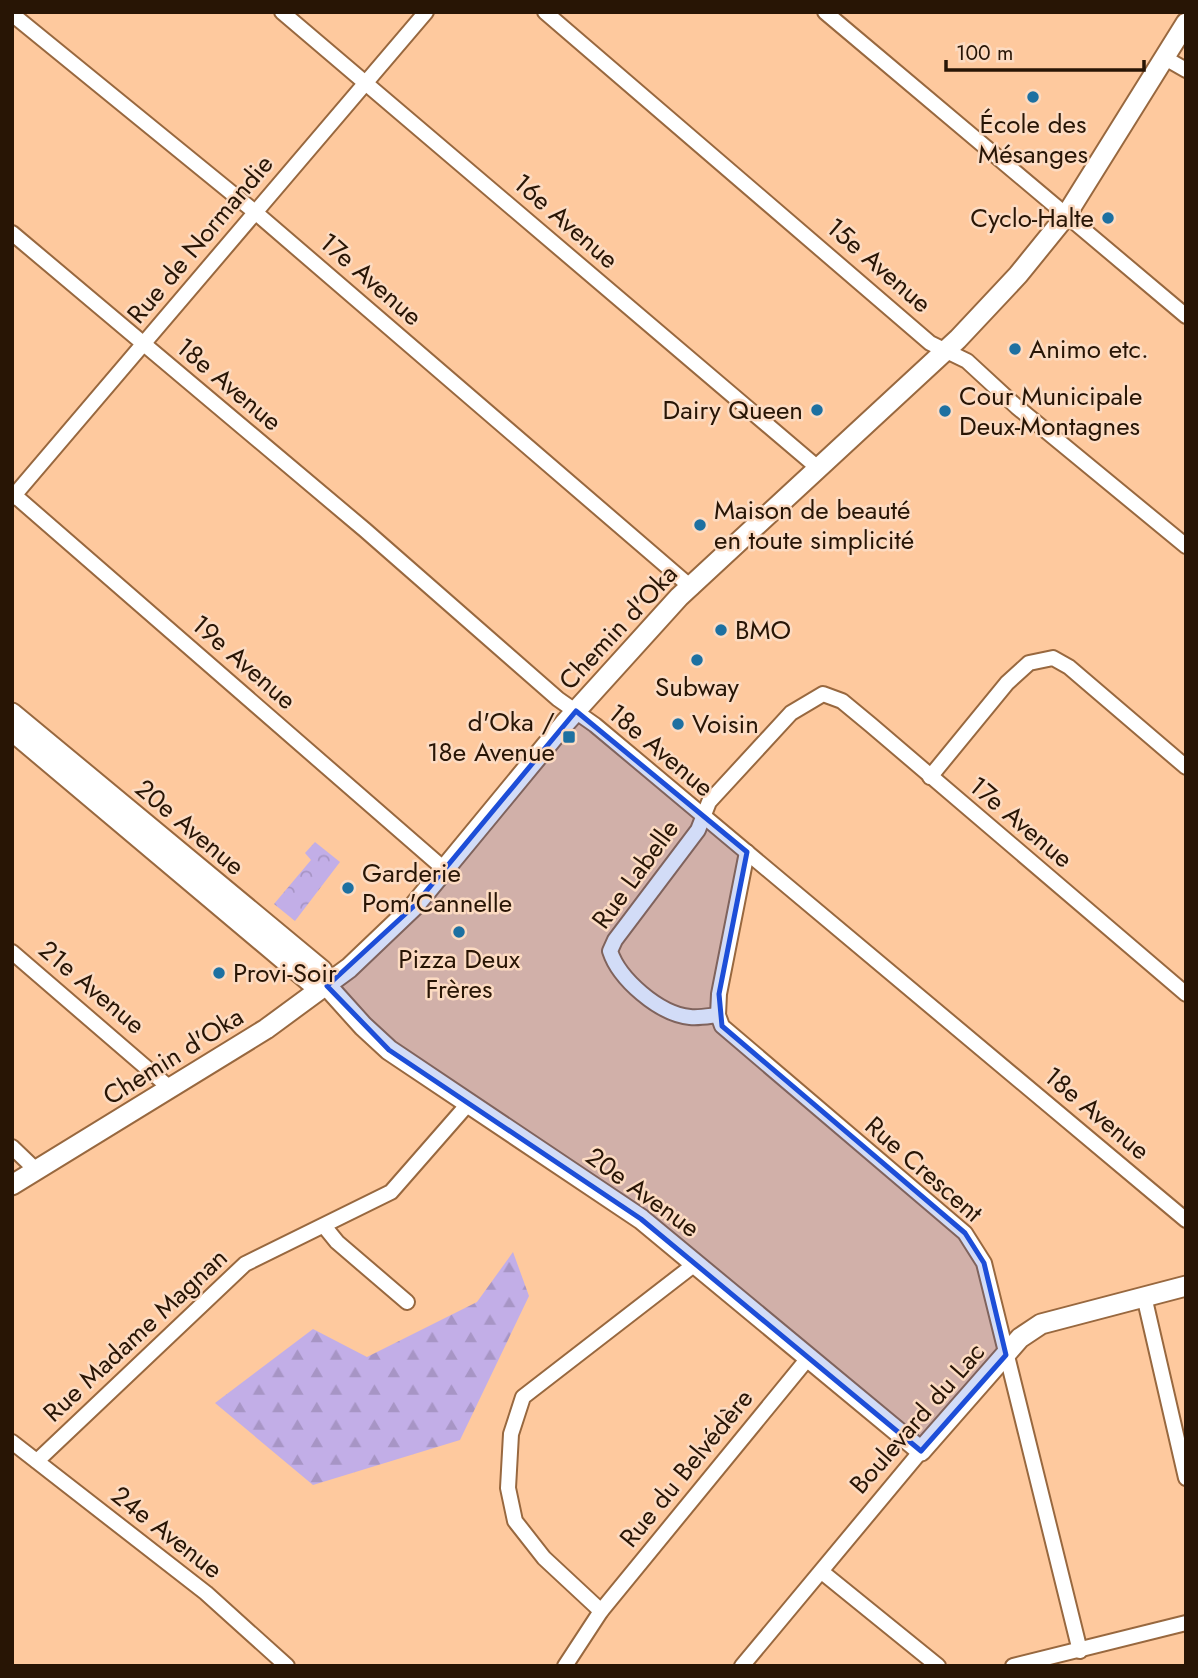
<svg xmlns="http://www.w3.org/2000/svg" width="1198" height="1678" font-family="Jost,sans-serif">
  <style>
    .forest { fill: url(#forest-firs) }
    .park { fill: url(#park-crowns) }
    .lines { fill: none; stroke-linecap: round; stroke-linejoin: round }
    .street-casing { stroke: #98683f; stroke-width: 18 }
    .secondary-casing { stroke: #98683f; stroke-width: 23 }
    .street { stroke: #fff; stroke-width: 14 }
    .secondary { stroke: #fff; stroke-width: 19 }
    .marked { fill: #1d4ed8; fill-opacity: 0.2; stroke: #1d4ed8; stroke-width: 5; stroke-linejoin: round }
    .poi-dot { fill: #1d70a1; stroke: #fcdbc2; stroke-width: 2.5 }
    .labels { text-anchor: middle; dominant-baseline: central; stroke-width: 5; stroke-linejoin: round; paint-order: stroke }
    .poi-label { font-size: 26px; fill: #281505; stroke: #fcdbc2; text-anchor: start }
    .street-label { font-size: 26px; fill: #281505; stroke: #fcdbc2 }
  </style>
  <defs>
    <pattern id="forest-firs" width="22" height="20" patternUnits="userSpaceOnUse" patternTransform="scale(1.75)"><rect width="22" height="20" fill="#c2aee7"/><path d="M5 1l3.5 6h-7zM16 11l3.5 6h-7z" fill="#a795c5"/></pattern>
    <pattern id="park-crowns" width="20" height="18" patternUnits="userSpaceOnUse" patternTransform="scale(1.75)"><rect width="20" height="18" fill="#c2aee7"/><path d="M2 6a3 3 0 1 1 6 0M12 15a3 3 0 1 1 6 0" fill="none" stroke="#a795c5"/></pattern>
  </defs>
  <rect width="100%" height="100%" fill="#fec99e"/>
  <polygon class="forest" points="513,1252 529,1296 460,1440 313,1485 215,1403 313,1329 367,1357 477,1302"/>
  <polygon class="park" points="315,842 340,862 295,921 274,904 311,860 305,853"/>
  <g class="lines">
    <defs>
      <g id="street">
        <polyline points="282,12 818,468"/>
        <polyline points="545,12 930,343 967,361 1017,407 1186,546"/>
        <polyline points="825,12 1186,316"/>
        <polyline points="12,14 255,212 692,588"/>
        <polyline points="1165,58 1186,70"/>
        <polyline points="12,233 365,530 558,699 595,725 1186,1220"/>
        <polyline points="12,493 443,868"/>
        <polyline points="12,498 426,12"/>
        <polyline points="930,777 1007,683 1029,663 1053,658 1069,667 1186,767"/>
        <polyline points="747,852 719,994 718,1015 722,1026 965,1233 984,1263 1080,1651"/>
        <polyline points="12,952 171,1089"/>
        <path d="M718,1015C709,1016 699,1018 690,1017C659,1014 619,979 610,951L615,940L698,830L709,802L791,713L823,694L842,701L871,725L1186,994"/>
        <polyline points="12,1147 36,1170"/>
        <polyline points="324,1226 337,1242 407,1302"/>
        <polyline points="1144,1296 1186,1478"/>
        <polyline points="12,1442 206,1593 287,1666"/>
        <polyline points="37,1461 245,1264 391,1192 468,1104"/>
        <polyline points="822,1572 938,1666"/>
        <polyline points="601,1611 544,1558 515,1521 508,1488 511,1434 523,1397 695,1264"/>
        <polyline points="565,1666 601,1611 809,1357"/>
        <polyline points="742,1666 921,1451"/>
        <polyline points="1013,1666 1186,1623"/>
      </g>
      <g id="secondary">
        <polyline points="12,713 322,970 327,986 363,1026 389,1050 641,1219 921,1451 1020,1338 1041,1324 1186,1286"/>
        <polyline points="12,731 309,981 327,986"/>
        <polyline points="12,1185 266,1029 349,968 414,906 564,724 679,597 958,339 1018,275 1065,217 1186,23"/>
      </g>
    </defs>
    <use href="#street" class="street-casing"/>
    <use href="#secondary" class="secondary-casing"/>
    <use href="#street" class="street"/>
    <use href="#secondary" class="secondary"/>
  </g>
  <path class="marked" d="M576,711L747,852L719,994L722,1026L965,1233L984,1263L1006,1355L921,1451L641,1219L389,1050L327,986L414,906Z"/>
  <g class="poi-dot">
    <circle cx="1033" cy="97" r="7"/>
    <circle cx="1108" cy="218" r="7"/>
    <circle cx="1015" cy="349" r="7"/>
    <circle cx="817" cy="410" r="7"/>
    <circle cx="945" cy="411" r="7"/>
    <circle cx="700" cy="525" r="7"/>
    <circle cx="721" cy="630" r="7"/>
    <circle cx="697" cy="660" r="7"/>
    <circle cx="678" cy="724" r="7"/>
    <rect x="562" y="730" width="14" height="14" rx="3.5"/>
    <circle cx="348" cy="888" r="7"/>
    <circle cx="459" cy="932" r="7"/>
    <circle cx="219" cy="973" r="7"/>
  </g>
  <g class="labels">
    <g class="poi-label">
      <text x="1033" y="124" text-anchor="middle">École des<tspan x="1033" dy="30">Mésanges</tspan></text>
      <text x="1094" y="218" text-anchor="end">Cyclo-Halte</text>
      <text x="1029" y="349">Animo etc.</text>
      <text x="959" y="396">Cour Municipale<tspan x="959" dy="30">Deux-Montagnes</tspan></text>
      <text x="803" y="410" text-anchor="end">Dairy Queen</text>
      <text x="714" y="510">Maison de beauté<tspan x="714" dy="30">en toute simplicité</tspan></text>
      <text x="735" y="630">BMO</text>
      <text x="697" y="687" text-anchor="middle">Subway</text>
      <text x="555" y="722" text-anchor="end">d'Oka /<tspan x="555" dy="30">18e Avenue</tspan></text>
      <text x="692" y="724">Voisin</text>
      <text x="362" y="873">Garderie<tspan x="362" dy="30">Pom'Cannelle</tspan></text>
      <text x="459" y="959" text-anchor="middle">Pizza Deux<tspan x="459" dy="30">Frères</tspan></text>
      <text x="233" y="973">Provi-Soir</text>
    </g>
    <g class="street-label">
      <text transform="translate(566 221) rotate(41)">16e Avenue</text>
      <text transform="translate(200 239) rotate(-50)">Rue de Normandie</text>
      <text transform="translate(879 265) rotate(41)">15e Avenue</text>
      <text transform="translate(371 279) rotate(41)">17e Avenue</text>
      <text transform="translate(229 384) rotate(40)">18e Avenue</text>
      <text transform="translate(618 627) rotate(-47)">Chemin d'Oka</text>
      <text transform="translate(244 662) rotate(41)">19e Avenue</text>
      <text transform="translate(661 750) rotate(40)">18e Avenue</text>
      <text transform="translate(1021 822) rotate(40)">17e Avenue</text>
      <text transform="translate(190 827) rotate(40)">20e Avenue</text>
      <text transform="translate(635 874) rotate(-54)">Rue Labelle</text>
      <text transform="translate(92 987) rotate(40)">21e Avenue</text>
      <text transform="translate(173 1056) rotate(-32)">Chemin d'Oka</text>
      <text transform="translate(1097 1113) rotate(40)">18e Avenue</text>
      <text transform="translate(924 1169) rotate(41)">Rue Crescent</text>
      <text transform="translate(643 1192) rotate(36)">20e Avenue</text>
      <text transform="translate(135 1335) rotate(-43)">Rue Madame Magnan</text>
      <text transform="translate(917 1418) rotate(-49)">Boulevard du Lac</text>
      <text transform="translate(686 1468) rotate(-51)">Rue du Belvédère</text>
      <text transform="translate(167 1532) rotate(38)">24e Avenue</text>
    </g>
  </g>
  <rect width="1198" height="1678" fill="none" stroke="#281505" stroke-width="28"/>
  <path d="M946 60v10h198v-10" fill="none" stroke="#281505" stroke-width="3.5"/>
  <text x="956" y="60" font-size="21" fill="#281505" stroke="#fcdbc2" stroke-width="5" paint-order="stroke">100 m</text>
</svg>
